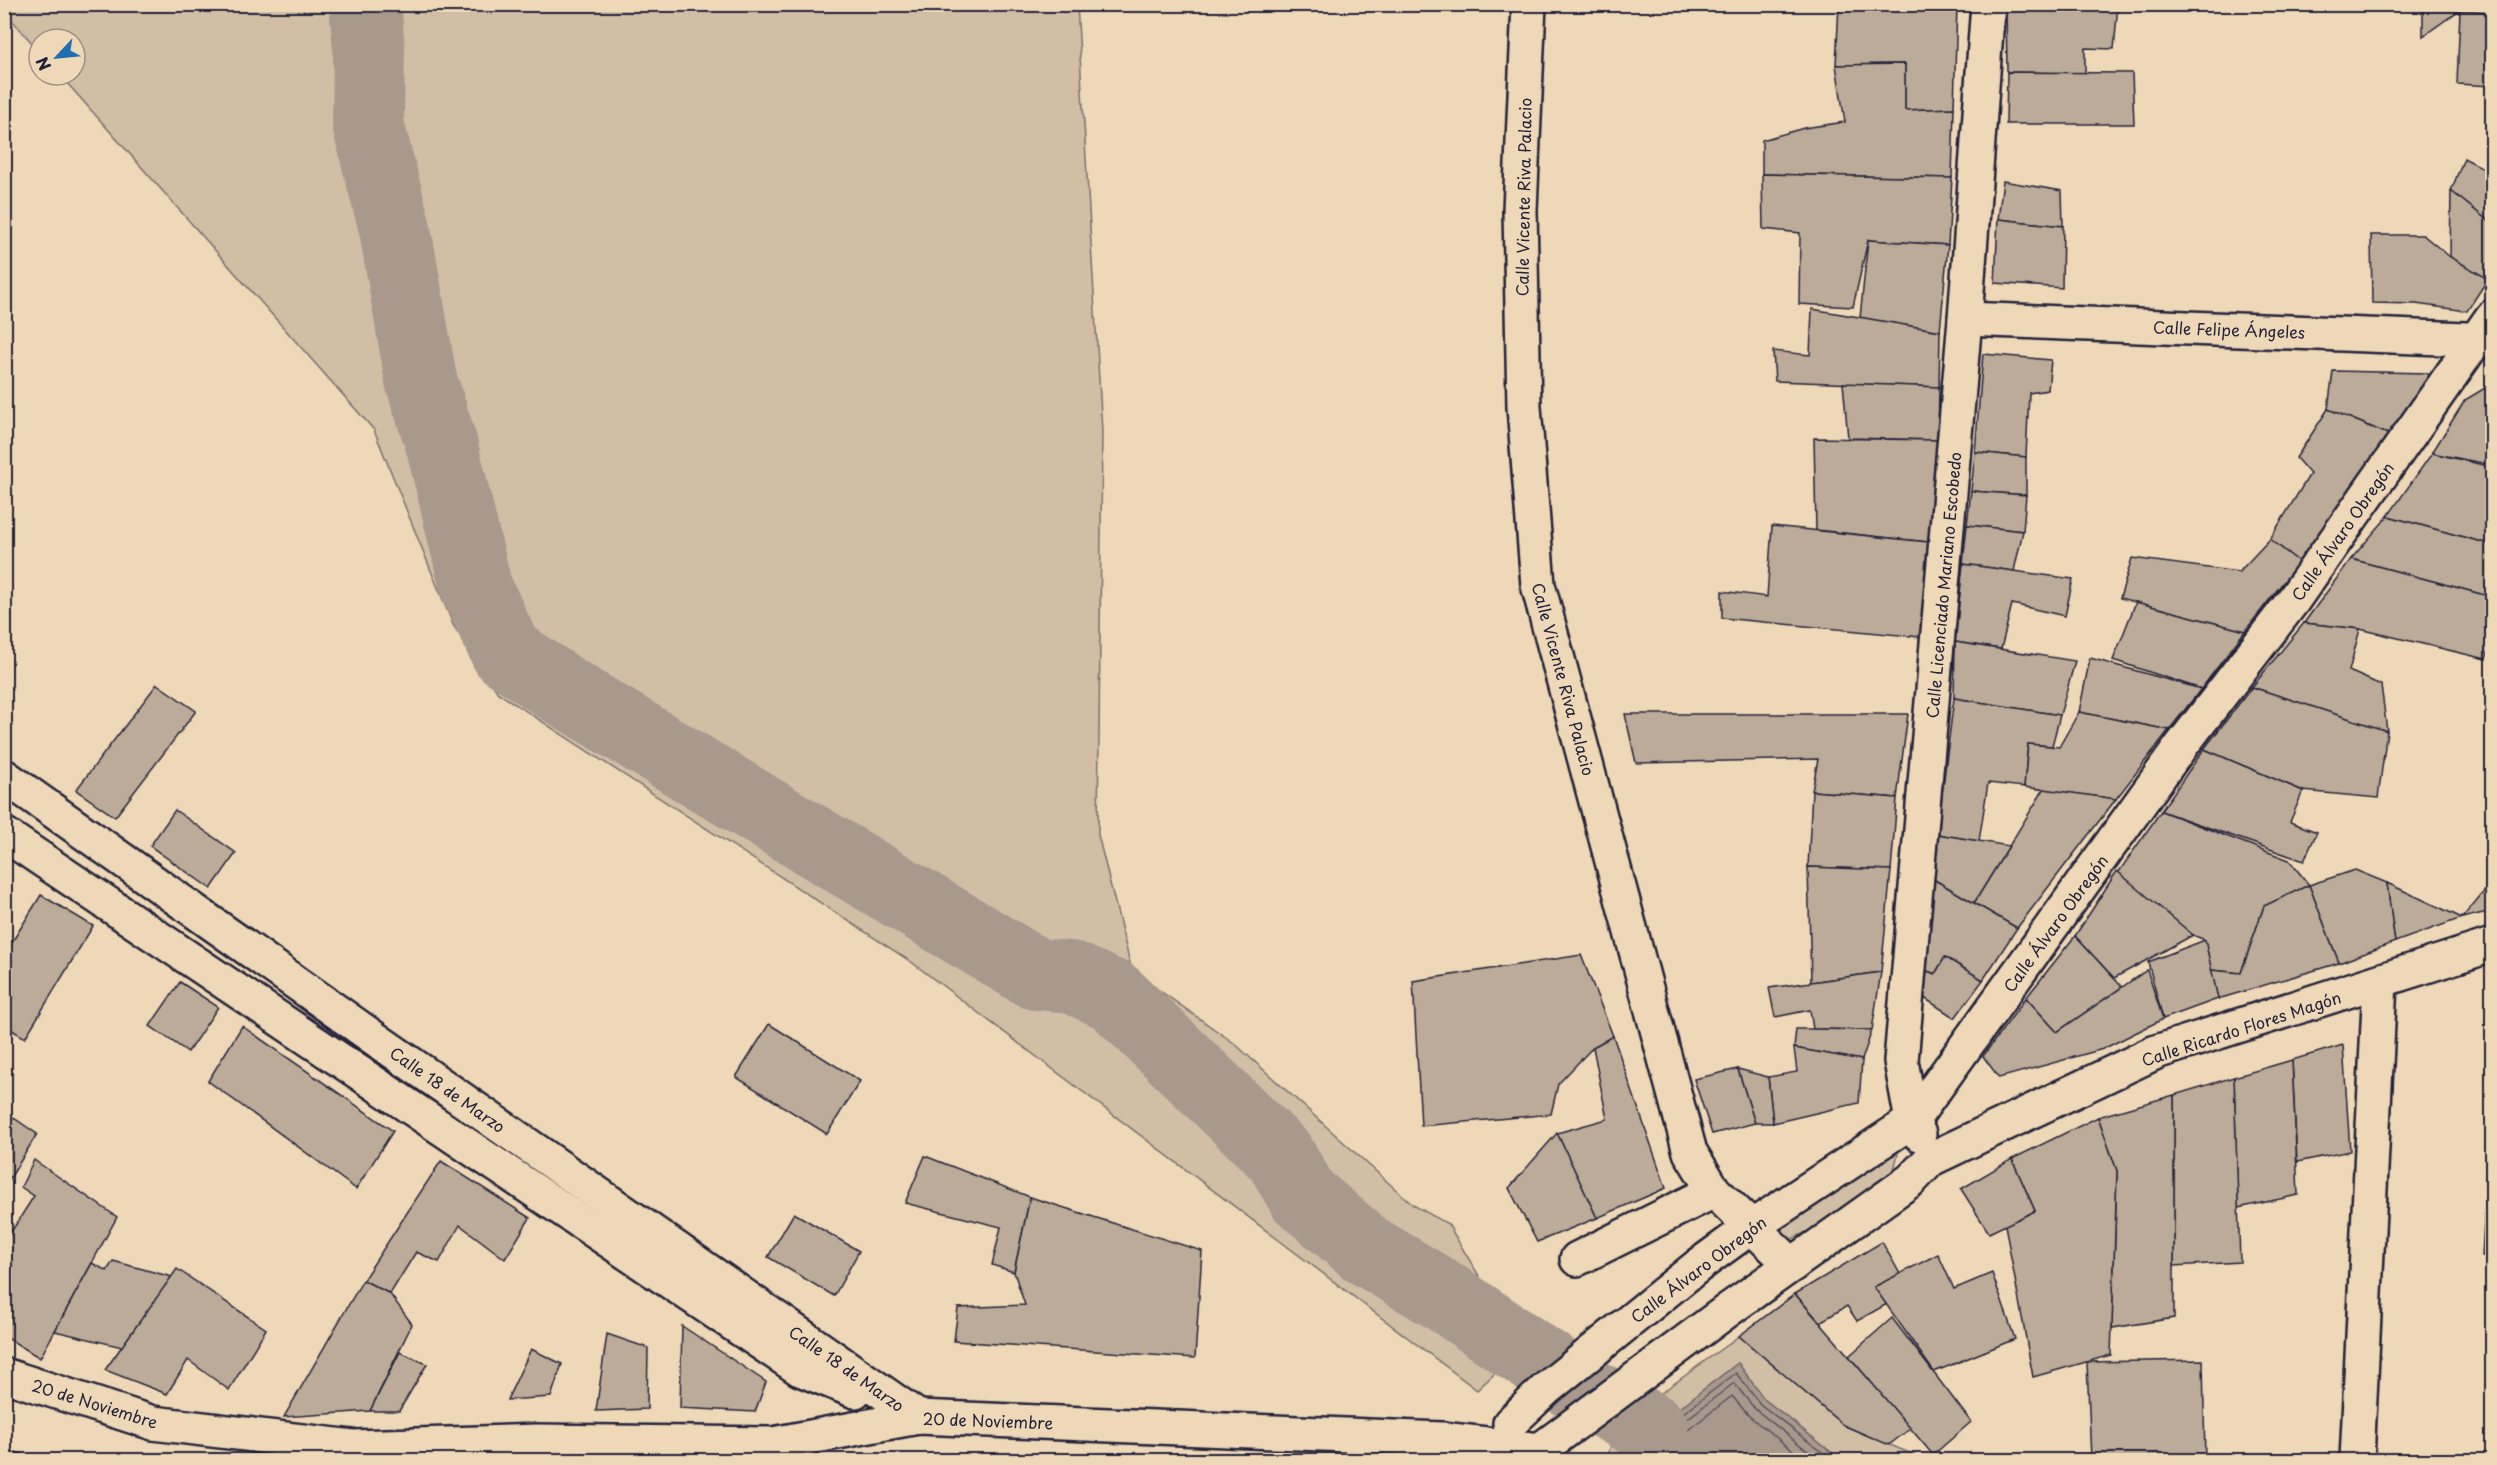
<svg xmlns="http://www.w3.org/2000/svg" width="2497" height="1465" font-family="'Playpen Sans',sans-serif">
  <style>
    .green { fill: #d1bea5; stroke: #7a7070; stroke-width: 1.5 }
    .water { fill: #a9998d; stroke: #73696c; stroke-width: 1.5 }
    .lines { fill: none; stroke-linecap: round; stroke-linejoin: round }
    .shore { stroke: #58525c; stroke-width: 1.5 }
    .river { stroke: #a9998d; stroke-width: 72 }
    .building { fill: #bcab98; stroke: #22223b; stroke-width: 1.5 }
    .street-casing { stroke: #22223b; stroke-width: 38 }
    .secondary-casing { stroke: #22223b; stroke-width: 38 }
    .street { stroke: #efd8b7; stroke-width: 33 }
    .secondary { stroke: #efd8b7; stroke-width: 33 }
    .labels { text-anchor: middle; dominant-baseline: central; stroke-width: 5; stroke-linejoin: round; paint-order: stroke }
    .street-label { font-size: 16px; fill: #22223b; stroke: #efd8b7 }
  </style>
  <rect width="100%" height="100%" fill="#efd8b7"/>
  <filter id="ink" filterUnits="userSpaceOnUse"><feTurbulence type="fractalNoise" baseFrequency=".0167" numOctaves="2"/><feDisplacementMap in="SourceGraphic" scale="12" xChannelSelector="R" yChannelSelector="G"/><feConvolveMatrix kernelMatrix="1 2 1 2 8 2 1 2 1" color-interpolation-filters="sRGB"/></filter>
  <g filter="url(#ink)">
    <g class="green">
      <polygon points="4,5 1077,5 1102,431 1098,835 1132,971 1234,1043 1413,1205 1448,1224 1522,1348 1477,1390 910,961 498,693 453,625 374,430 60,75 75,75 75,39 39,39 39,51 5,12"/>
      <polygon points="1898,1154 1894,1169 1869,1190 1806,1232 1792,1239 1782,1237 1784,1223 1887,1157"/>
      <polygon points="1739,1336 1843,1425 1926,1460 1841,1460 1764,1399 1738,1363 1635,1442 1622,1460 1606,1460 1614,1437 1645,1405"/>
    </g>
    <polygon class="water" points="1738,1363 1764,1399 1841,1460 1622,1460 1635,1442"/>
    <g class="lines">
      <g class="shore">
        <polyline points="1629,1460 1640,1446 1736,1373 1760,1404 1832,1460"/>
        <polyline points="1638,1460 1645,1451 1734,1383 1755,1409 1819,1460"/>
        <polyline points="1649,1460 1732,1396 1749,1416 1805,1460"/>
      </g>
      <polyline class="river" points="365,4 369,49 368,124 395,229 421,380 442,446 476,587 506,652 563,690 758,808 1036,974 1071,977 1114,996 1280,1156 1303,1196 1365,1249 1444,1296 1583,1390 1652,1429"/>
    </g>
    <g class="building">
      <polygon points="1839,4 1957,4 1954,108 1905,110 1905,64 1836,65"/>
      <polygon points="2006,4 2118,4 2114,49 2085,48 2085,73 2007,72"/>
      <polygon points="2423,4 2468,4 2423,36"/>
      <polygon points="2460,10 2492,12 2492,86 2457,84"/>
      <polygon points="1905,64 1905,110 1954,108 1952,178 1762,174 1762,140 1804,128 1845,122 1836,65"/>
      <polygon points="2007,72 2132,73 2134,124 2006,124"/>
      <polygon points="2492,156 2492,224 2451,191 2464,158 2483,168"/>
      <polygon points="1762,174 1952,178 1948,245 1868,240 1853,307 1799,304 1800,233 1763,229"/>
      <polygon points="2003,181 2062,191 2063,226 1998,219"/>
      <polygon points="2451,191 2492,224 2492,262 2488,279 2450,257"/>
      <polygon points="1998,219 2063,226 2062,288 1995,283"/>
      <polygon points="2371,235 2423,235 2450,257 2488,279 2467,311 2416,304 2372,303"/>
      <polygon points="1868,240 1948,245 1940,331 1860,318"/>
      <polygon points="1812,309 1940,331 1939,387 1775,381 1773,351 1810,355"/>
      <polygon points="1983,354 2051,360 2048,390 2029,393 2026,457 1975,452"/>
      <polygon points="2333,371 2427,373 2436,386 2395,437 2328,409"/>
      <polygon points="1843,383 1939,387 1938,440 1848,438"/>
      <polygon points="2490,385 2492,385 2492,465 2432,453 2465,400"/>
      <polygon points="2328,409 2395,437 2299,562 2270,539 2310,474 2296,458"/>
      <polygon points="1814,438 1938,440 1928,542 1816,530"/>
      <polygon points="1975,452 2026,457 2026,495 1971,491"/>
      <polygon points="2432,453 2492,467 2492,545 2388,516"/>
      <polygon points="1971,491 2026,495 2023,531 1967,525"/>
      <polygon points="2388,516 2492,545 2492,597 2351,559"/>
      <polygon points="1967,525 2023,531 2014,571 1963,564"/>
      <polygon points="1772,526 1928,542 1920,637 1722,618 1722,591 1767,597"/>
      <polygon points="2270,539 2299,562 2245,631 2120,598 2132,558 2239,572"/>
      <polygon points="2351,559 2492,597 2492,641 2486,659 2360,629 2304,623"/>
      <polygon points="1963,564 2073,579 2065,616 2012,604 2001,649 1955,642"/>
      <polygon points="2136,602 2245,631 2201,689 2113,660"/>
      <polygon points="2304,623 2360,629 2349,671 2381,685 2387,731 2252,687"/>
      <polygon points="1955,642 2075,661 2060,715 1954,698"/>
      <polygon points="2090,658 2201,689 2169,730 2079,712"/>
      <polygon points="157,684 196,711 115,817 76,790"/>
      <polygon points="2252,687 2387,731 2378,798 2303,791 2204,749"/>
      <polygon points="1954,698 2060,715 2052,746 2028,744 2024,787 1988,783 1979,841 1937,834"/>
      <polygon points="2079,712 2169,730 2116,799 2024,787 2028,744 2059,747"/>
      <polygon points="1625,714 1908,714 1897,798 1812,791 1818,759 1636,763"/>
      <polygon points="2204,749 2303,791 2290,822 2317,832 2304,861 2161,811"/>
      <polygon points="2044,789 2116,799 2017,928 1974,903"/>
      <polygon points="1812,791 1897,798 1891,870 1808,867"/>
      <polygon points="175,810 236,853 211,889 150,846"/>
      <polygon points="2161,811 2289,860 2309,885 2264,906 2241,973 2211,970 2205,940 2193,935 2118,873"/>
      <polygon points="1937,834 2009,846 1974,903 1933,879"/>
      <polygon points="2492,862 2492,911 2462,918 2486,889"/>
      <polygon points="1808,867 1891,870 1881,972 1811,982"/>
      <polygon points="2355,870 2387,883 2395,942 2339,963 2309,885"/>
      <polygon points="2117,871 2193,935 2114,978 2075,936"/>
      <polygon points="1933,879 2017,928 1983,980 1945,957 1935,974 1917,967"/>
      <polygon points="2387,883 2462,918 2395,942"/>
      <polygon points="2309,885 2339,963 2218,999 2211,970 2241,973 2264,906"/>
      <polygon points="41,895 93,926 25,1038 4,1025 4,955"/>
      <polygon points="2075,936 2122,987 2057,1032 2026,998"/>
      <polygon points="2205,940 2218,999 2163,1019 2148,962"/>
      <polygon points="1581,955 1613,1036 1593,1047 1558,1084 1551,1114 1421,1126 1413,981"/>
      <polygon points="1945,957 1983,980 1955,1018 1915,992 1917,967 1935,974"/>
      <polygon points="2147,970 2163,1019 2103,1049 1999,1078 1983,1056 2026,998 2057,1032"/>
      <polygon points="1881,972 1872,1030 1813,1029 1810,1010 1775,1017 1769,988"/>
      <polygon points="180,982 218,1007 188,1052 150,1026"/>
      <polygon points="769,1024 860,1081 827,1134 736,1077"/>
      <polygon points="242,1026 393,1131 356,1189 208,1081"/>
      <polygon points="1796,1029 1813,1029 1872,1030 1862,1060 1794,1048"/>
      <polygon points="1613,1036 1666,1188 1597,1218 1557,1133 1607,1119 1593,1047"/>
      <polygon points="2343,1045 2350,1151 2297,1162 2292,1060"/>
      <polygon points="1794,1048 1862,1060 1859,1103 1773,1123 1768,1077 1797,1072"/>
      <polygon points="2292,1060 2298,1195 2238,1208 2234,1077"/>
      <polygon points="1738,1069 1755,1123 1712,1134 1694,1079"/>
      <polygon points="1738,1069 1768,1077 1773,1123 1755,1123"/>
      <polygon points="2234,1077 2240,1262 2174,1266 2174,1095"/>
      <polygon points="2492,1083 2492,1258 2482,1256"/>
      <polygon points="2174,1095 2174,1318 2112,1328 2117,1171 2098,1117"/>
      <polygon points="4,1111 37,1134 4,1188"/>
      <polygon points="2098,1117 2117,1171 2111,1355 2033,1377 2005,1225 2035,1211 2012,1159"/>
      <polygon points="1557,1133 1597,1218 1537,1242 1509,1188"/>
      <polygon points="925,1156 1030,1197 1014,1272 992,1265 1001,1227 905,1203"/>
      <polygon points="2012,1159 2035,1211 1989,1233 1961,1189"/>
      <polygon points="34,1160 117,1217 40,1358 4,1336 4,1243 34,1196 21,1187"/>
      <polygon points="441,1161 530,1218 505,1259 460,1225 439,1262 416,1252 390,1294 363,1280"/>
      <polygon points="1030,1197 1202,1251 1195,1358 954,1341 958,1308 1025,1305 1014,1272"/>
      <polygon points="794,1213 859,1251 834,1296 768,1257"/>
      <polygon points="1882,1242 1900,1274 1874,1287 1887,1304 1857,1321 1847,1306 1820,1322 1795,1294"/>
      <polygon points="1938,1254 1954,1289 1992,1273 2015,1339 1934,1372 1874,1287"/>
      <polygon points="113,1261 172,1277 122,1347 55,1331 92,1263 107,1271"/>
      <polygon points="177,1269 266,1329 229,1390 188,1360 167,1394 105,1370"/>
      <polygon points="363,1280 390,1294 412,1324 370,1411 284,1417"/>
      <polygon points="1795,1294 1911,1428 1889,1445 1843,1425 1739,1336"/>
      <polygon points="1892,1318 1971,1422 1933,1455 1849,1356"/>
      <polygon points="682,1326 766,1382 755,1412 680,1408"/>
      <polygon points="607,1334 648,1348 647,1409 596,1411"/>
      <polygon points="531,1349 562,1364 551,1397 507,1400"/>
      <polygon points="400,1352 427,1364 399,1411 370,1411"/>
      <polygon points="2203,1360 2205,1460 2091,1460 2087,1362"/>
      <polygon points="4,1449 36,1458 35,1460 4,1460"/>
    </g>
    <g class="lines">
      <defs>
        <g id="street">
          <polyline points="1965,319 2492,340"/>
          <polyline points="1577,1259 1714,1191"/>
          <polyline points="2357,1460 2380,982"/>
        </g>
        <g id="secondary">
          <polyline points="1529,4 1520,210 1524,407 1538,585 1690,1152 1714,1191 1792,1265"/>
          <polyline points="4,776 374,1038 918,1417"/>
          <polyline points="4,834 800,1369 855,1391"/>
          <polyline points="1919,1134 1912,1121 1901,1061 1965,319 1988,4"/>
          <polyline points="4,1375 153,1423 353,1447 537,1441 773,1444 918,1417 1442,1439 1540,1450 1728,1310 1911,1180 1931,1159 2156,1052 2492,945"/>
          <polyline points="1510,1423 1546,1389 1699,1265 1750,1228 1912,1121 2179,749 2292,602 2492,317"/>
        </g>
      </defs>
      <use href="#street" class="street-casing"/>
      <use href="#secondary" class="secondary-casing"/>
      <use href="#street" class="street"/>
      <use href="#secondary" class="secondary"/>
    </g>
  </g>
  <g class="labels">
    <g class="street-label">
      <text transform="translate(1523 197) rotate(-89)">Calle Vicente Riva Palacio</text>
      <text transform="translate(2229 329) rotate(2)">Calle Felipe Ángeles</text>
      <text transform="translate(2342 531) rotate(-55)">Calle Álvaro Obregón</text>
      <text transform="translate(1943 585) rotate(-85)">Calle Licenciado Mariano Escobedo</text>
      <text transform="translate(1564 679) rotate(75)">Calle Vicente Riva Palacio</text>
      <text transform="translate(2055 923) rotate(-54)">Calle Álvaro Obregón</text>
      <text transform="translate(2241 1028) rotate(-18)">Calle Ricardo Flores Magón</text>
      <text transform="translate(448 1089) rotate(35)">Calle 18 de Marzo</text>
      <text transform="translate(1698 1269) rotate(-37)">Calle Álvaro Obregón</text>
      <text transform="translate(847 1368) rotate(35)">Calle 18 de Marzo</text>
      <text transform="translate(95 1403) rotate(17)">20 de Noviembre</text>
      <text transform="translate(988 1420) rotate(2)">20 de Noviembre</text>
    </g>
  </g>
  <rect width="2497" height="1465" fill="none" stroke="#efd8b7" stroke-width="24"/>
  <rect x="12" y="12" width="2473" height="1441" fill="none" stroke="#22223b" stroke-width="2" filter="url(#ink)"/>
  <g transform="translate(57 57) rotate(244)"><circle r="28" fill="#efd8b7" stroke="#9d8f85" stroke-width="1.5"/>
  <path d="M0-4.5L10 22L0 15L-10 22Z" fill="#1f6fb2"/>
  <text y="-9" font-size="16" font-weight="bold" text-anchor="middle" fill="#22223b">N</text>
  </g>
</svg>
